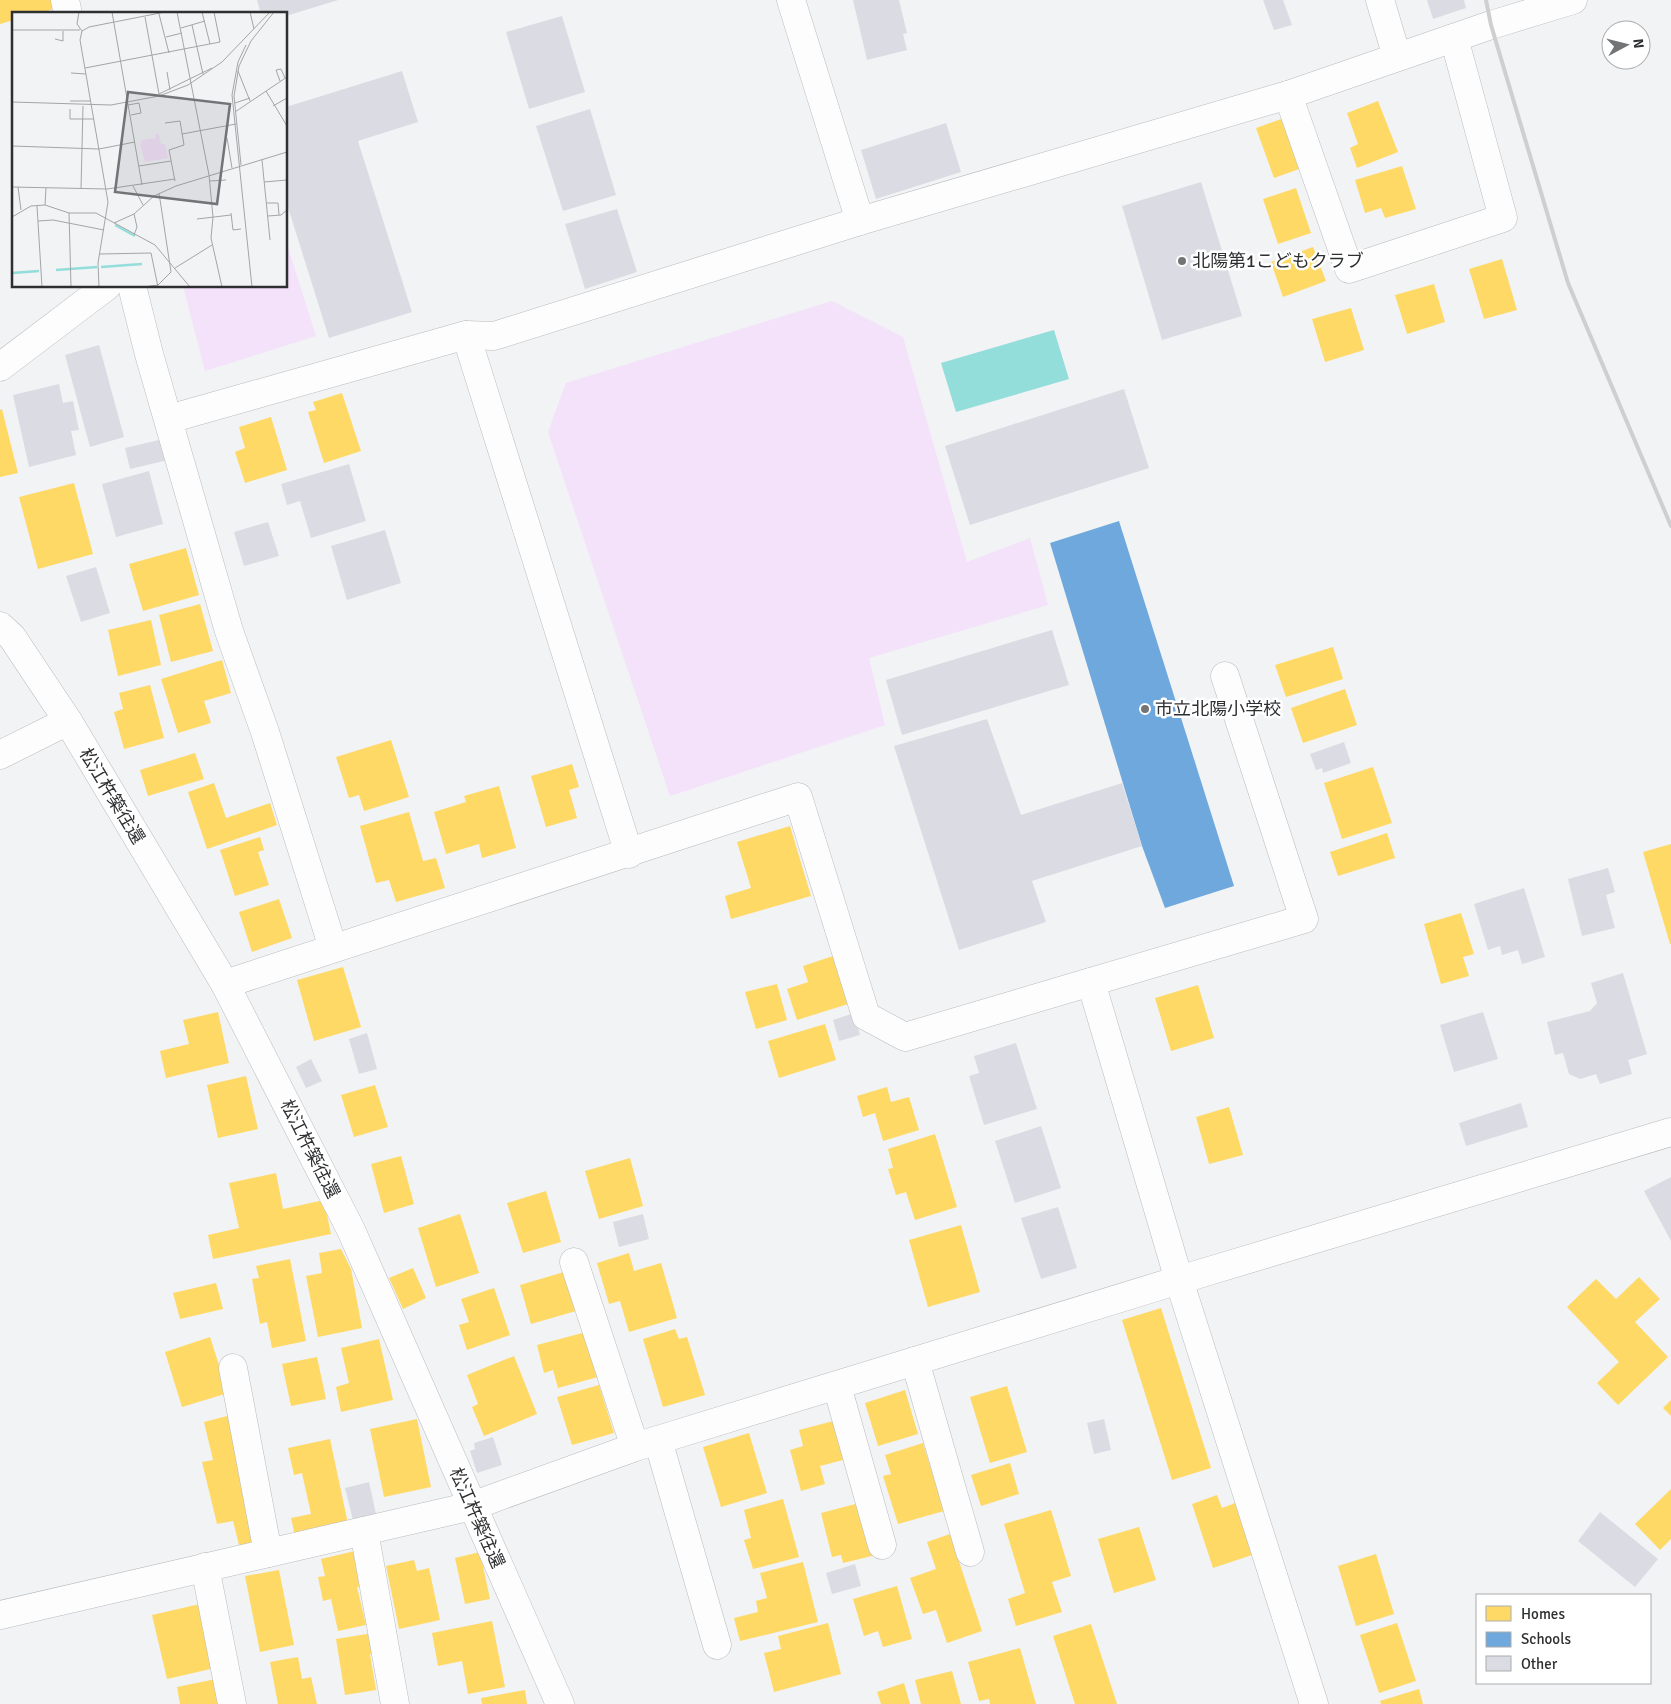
<svg xmlns="http://www.w3.org/2000/svg" width="1671" height="1704" font-family="Signika,'Noto Sans JP',sans-serif">
  <style>
    .green { fill: #f4e1fa }
    .water { fill: #93ddda }
    .homes { fill: #ffd966 }
    .schools { fill: #6fa8dc }
    .building { fill: #dbdce3 }
    .lines { fill: none; stroke-linecap: round; stroke-linejoin: round }
    .minor-casing { stroke: #b9bbbd; stroke-width: 29 }
    .minor { stroke: #fdfdfe; stroke-width: 28 }
    .rail { stroke: #cfcfd0; stroke-width: 4 }
    .poi-dot { fill: #727476; stroke: #fff; stroke-width: 2 }
    .labels { text-anchor: middle; dominant-baseline: central; stroke-width: 5; stroke-linejoin: round; paint-order: stroke }
    .poi-label { font-size: 18px; fill: #2e2f31; stroke: #fff; text-anchor: start }
    .street-label { font-size: 18px; fill: #2e2f31; stroke: #fff }
    .inset-river { fill: none; stroke: #93ddda; stroke-width: 2.5 }
    .inset-road { fill: none; stroke: #a3a5a7; stroke-width: 1 }
    .view { fill: #727476; fill-opacity: 0.15; stroke: #727476; stroke-width: 2.5 }
    .inset-edge { fill: none; stroke: #2e2f31; stroke-width: 2.5 }
  </style>
  <rect width="100%" height="100%" fill="#f1f3f5"/>
  <g class="green">
    <polygon points="286,241 316,336 205,371 183,286 286,286"/>
    <polygon points="832,301 903,337 967,562 1030,538 1048,605 869,658 885,725 670,796 548,432 566,383"/>
  </g>
  <polygon class="water" points="1054,330 1069,379 956,412 941,363"/>
  <g class="homes">
    <polygon points="0,0 52,0 54,9 36,14 14,14 14,20 0,24"/>
    <polygon points="1378,101 1398,152 1357,168 1350,148 1358,144 1347,113"/>
    <polygon points="1284,118 1302,168 1274,178 1256,128"/>
    <polygon points="1402,166 1416,209 1385,218 1381,208 1365,213 1355,180"/>
    <polygon points="1296,188 1311,233 1278,244 1263,199"/>
    <polygon points="1313,247 1326,281 1283,297 1271,262"/>
    <polygon points="1502,259 1517,310 1484,319 1469,269"/>
    <polygon points="1434,284 1445,322 1407,334 1395,295"/>
    <polygon points="1351,308 1364,350 1325,362 1312,319"/>
    <polygon points="342,393 361,451 324,463 308,412 316,410 313,402"/>
    <polygon points="2,409 18,473 0,477 0,410"/>
    <polygon points="271,417 287,470 245,483 235,452 245,448 239,427"/>
    <polygon points="74,483 93,554 38,569 19,497"/>
    <polygon points="186,548 199,595 143,611 129,564"/>
    <polygon points="200,604 213,651 171,662 159,615"/>
    <polygon points="151,620 161,665 118,676 108,630"/>
    <polygon points="1333,647 1343,679 1286,697 1275,665"/>
    <polygon points="222,660 231,693 204,701 211,723 178,733 161,679"/>
    <polygon points="150,685 164,738 124,749 114,712 123,709 119,693"/>
    <polygon points="1345,689 1357,725 1303,743 1291,708"/>
    <polygon points="391,740 409,797 364,811 359,795 349,798 336,757"/>
    <polygon points="195,753 204,779 148,796 140,770"/>
    <polygon points="572,764 579,787 569,790 577,818 546,827 531,776"/>
    <polygon points="1373,767 1392,823 1342,839 1324,783"/>
    <polygon points="214,783 226,818 270,803 277,825 207,849 188,792"/>
    <polygon points="499,786 516,848 482,858 479,844 446,854 434,812 466,802 464,796"/>
    <polygon points="409,812 423,861 436,858 445,888 396,902 389,880 376,883 360,826"/>
    <polygon points="790,826 811,896 731,919 725,896 751,888 737,842"/>
    <polygon points="1387,833 1395,858 1338,876 1330,852"/>
    <polygon points="260,837 264,850 258,852 269,885 235,896 220,850"/>
    <polygon points="1671,844 1671,944 1670,944 1643,852"/>
    <polygon points="279,899 292,938 252,952 239,912"/>
    <polygon points="1461,913 1474,954 1463,957 1469,976 1441,984 1424,924"/>
    <polygon points="833,956 848,1004 797,1020 787,989 808,982 803,966"/>
    <polygon points="343,967 361,1027 314,1041 297,980"/>
    <polygon points="777,984 787,1020 756,1029 745,992"/>
    <polygon points="1198,985 1214,1038 1171,1051 1155,998"/>
    <polygon points="218,1012 229,1063 166,1078 160,1051 189,1044 183,1020"/>
    <polygon points="825,1024 836,1060 779,1078 768,1041"/>
    <polygon points="246,1076 258,1129 218,1138 207,1085"/>
    <polygon points="375,1085 388,1127 354,1137 341,1095"/>
    <polygon points="887,1087 891,1102 909,1097 919,1130 883,1141 875,1113 863,1117 857,1096"/>
    <polygon points="1229,1107 1243,1155 1209,1164 1196,1117"/>
    <polygon points="935,1134 957,1207 915,1220 906,1192 896,1195 888,1169 893,1168 888,1149"/>
    <polygon points="401,1156 414,1204 384,1213 371,1164"/>
    <polygon points="630,1158 643,1206 599,1219 585,1171"/>
    <polygon points="276,1173 283,1209 324,1200 331,1234 213,1259 208,1235 239,1228 229,1183"/>
    <polygon points="546,1191 561,1242 523,1253 507,1203"/>
    <polygon points="460,1214 479,1273 436,1287 418,1228"/>
    <polygon points="961,1225 980,1292 928,1307 909,1240"/>
    <polygon points="341,1249 351,1269 362,1328 318,1337 306,1276 322,1273 319,1253"/>
    <polygon points="629,1253 634,1271 661,1263 677,1318 629,1332 620,1301 609,1304 597,1263"/>
    <polygon points="290,1259 306,1341 272,1348 267,1322 260,1324 252,1279 259,1278 256,1266"/>
    <polygon points="413,1268 426,1298 403,1309 389,1278"/>
    <polygon points="564,1272 576,1311 531,1324 520,1285"/>
    <polygon points="1639,1277 1660,1299 1635,1322 1668,1357 1618,1405 1597,1383 1619,1362 1567,1307 1596,1279 1616,1299"/>
    <polygon points="216,1283 223,1309 180,1319 173,1293"/>
    <polygon points="494,1288 510,1335 467,1350 459,1325 469,1322 461,1299"/>
    <polygon points="1161,1308 1211,1468 1172,1480 1122,1320"/>
    <polygon points="675,1329 679,1339 687,1337 705,1395 663,1407 643,1339"/>
    <polygon points="586,1332 598,1377 558,1388 553,1370 544,1373 537,1345"/>
    <polygon points="210,1337 228,1393 182,1407 165,1352"/>
    <polygon points="379,1339 393,1400 341,1412 336,1387 349,1383 341,1348"/>
    <polygon points="514,1356 537,1414 484,1436 472,1407 478,1404 467,1375"/>
    <polygon points="317,1357 326,1399 291,1406 282,1364"/>
    <polygon points="599,1385 614,1433 572,1445 557,1397"/>
    <polygon points="1007,1386 1027,1452 990,1463 970,1397"/>
    <polygon points="905,1390 918,1434 878,1446 865,1403"/>
    <polygon points="1671,1400 1671,1416 1663,1408"/>
    <polygon points="231,1415 260,1544 240,1549 233,1521 217,1524 202,1462 213,1460 204,1422"/>
    <polygon points="417,1419 431,1487 384,1497 370,1429"/>
    <polygon points="837,1420 847,1459 820,1466 825,1484 801,1491 790,1450 803,1446 799,1430"/>
    <polygon points="749,1433 767,1493 721,1507 703,1447"/>
    <polygon points="330,1439 348,1524 295,1536 291,1518 311,1514 302,1473 294,1475 288,1448"/>
    <polygon points="923,1443 944,1511 898,1524 883,1476 891,1474 885,1455"/>
    <polygon points="1010,1463 1019,1494 981,1506 971,1475"/>
    <polygon points="1671,1489 1671,1539 1660,1550 1635,1524"/>
    <polygon points="1217,1495 1222,1508 1235,1503 1252,1555 1213,1568 1192,1504"/>
    <polygon points="783,1499 799,1557 753,1569 744,1540 751,1538 744,1510"/>
    <polygon points="863,1502 876,1555 843,1563 841,1555 832,1557 821,1513"/>
    <polygon points="1051,1510 1071,1576 1052,1582 1062,1612 1016,1626 1008,1599 1025,1593 1004,1524"/>
    <polygon points="1139,1527 1156,1580 1114,1593 1098,1539"/>
    <polygon points="950,1534 982,1631 947,1643 936,1610 923,1614 910,1578 936,1569 927,1542"/>
    <polygon points="359,1550 367,1585 357,1587 366,1625 338,1631 331,1599 323,1601 318,1577 325,1576 321,1559"/>
    <polygon points="480,1552 490,1599 465,1604 455,1558"/>
    <polygon points="1376,1554 1394,1614 1356,1626 1338,1566"/>
    <polygon points="414,1560 417,1571 429,1568 440,1620 399,1629 386,1566"/>
    <polygon points="803,1562 818,1622 740,1641 734,1618 758,1612 756,1601 767,1598 760,1573"/>
    <polygon points="279,1570 294,1645 260,1652 245,1576"/>
    <polygon points="897,1586 912,1639 883,1647 878,1631 864,1636 853,1599"/>
    <polygon points="200,1604 215,1668 167,1679 152,1615"/>
    <polygon points="492,1621 505,1687 468,1694 462,1661 438,1666 432,1633"/>
    <polygon points="828,1623 841,1674 774,1692 764,1653 781,1649 778,1636"/>
    <polygon points="1397,1623 1416,1681 1379,1693 1360,1635"/>
    <polygon points="1091,1624 1117,1704 1075,1704 1053,1636"/>
    <polygon points="373,1633 376,1654 370,1654 376,1690 345,1695 336,1639"/>
    <polygon points="1020,1648 1036,1704 990,1704 989,1699 979,1701 968,1662"/>
    <polygon points="298,1657 302,1679 311,1677 317,1704 278,1704 270,1662"/>
    <polygon points="952,1671 961,1704 921,1704 915,1680"/>
    <polygon points="216,1679 222,1704 180,1704 177,1687"/>
    <polygon points="904,1683 910,1704 881,1704 877,1692"/>
    <polygon points="1419,1689 1423,1704 1381,1704 1380,1701"/>
    <polygon points="525,1690 527,1704 482,1704 481,1698"/>
  </g>
  <polygon class="schools" points="1119,521 1234,886 1165,908 1142,846 1050,543"/>
  <g class="building">
    <polygon points="257,0 338,0 286,16 286,14 261,14"/>
    <polygon points="853,0 899,0 907,33 903,34 907,50 867,60"/>
    <polygon points="1263,0 1283,0 1292,25 1274,30"/>
    <polygon points="1427,0 1464,0 1466,8 1433,19"/>
    <polygon points="562,16 585,92 529,109 506,32"/>
    <polygon points="402,71 418,122 358,141 412,312 329,338 286,201 286,107"/>
    <polygon points="590,109 616,195 563,211 536,126"/>
    <polygon points="946,123 961,172 876,199 861,150"/>
    <polygon points="1201,182 1242,316 1162,340 1122,206"/>
    <polygon points="617,209 637,272 585,289 565,224"/>
    <polygon points="99,345 124,437 90,447 65,355"/>
    <polygon points="59,384 63,403 73,401 79,430 71,431 76,455 29,467 13,395"/>
    <polygon points="1124,389 1149,468 970,525 945,446"/>
    <polygon points="163,439 168,460 130,469 125,448"/>
    <polygon points="349,464 366,521 311,538 300,501 287,505 281,484"/>
    <polygon points="149,471 163,524 116,537 102,484"/>
    <polygon points="268,522 279,556 244,566 234,532"/>
    <polygon points="385,530 401,583 347,600 331,546"/>
    <polygon points="96,567 110,613 81,622 66,576"/>
    <polygon points="1052,630 1069,685 902,735 886,680"/>
    <polygon points="987,719 1021,815 1122,783 1142,846 1032,881 1046,922 959,950 894,746"/>
    <polygon points="1344,742 1351,763 1323,773 1322,768 1316,770 1310,754"/>
    <polygon points="1608,868 1615,892 1606,895 1615,928 1582,936 1568,879"/>
    <polygon points="1524,888 1545,957 1522,964 1518,950 1502,955 1500,946 1488,950 1474,904"/>
    <polygon points="1623,973 1647,1054 1628,1060 1632,1074 1600,1084 1596,1074 1580,1079 1569,1074 1563,1053 1555,1055 1547,1022 1590,1011 1597,1003 1591,983"/>
    <polygon points="1483,1012 1498,1059 1454,1072 1440,1025"/>
    <polygon points="854,1013 860,1035 839,1041 833,1020"/>
    <polygon points="367,1033 377,1069 359,1074 349,1039"/>
    <polygon points="1016,1043 1037,1109 984,1125 969,1076 979,1073 974,1056"/>
    <polygon points="311,1059 322,1081 306,1088 296,1067"/>
    <polygon points="1521,1103 1528,1127 1466,1146 1459,1123"/>
    <polygon points="1041,1126 1061,1188 1015,1203 995,1141"/>
    <polygon points="1671,1177 1671,1241 1644,1191"/>
    <polygon points="1058,1207 1077,1268 1041,1279 1021,1218"/>
    <polygon points="643,1214 649,1239 619,1247 613,1222"/>
    <polygon points="1104,1419 1111,1450 1094,1454 1087,1423"/>
    <polygon points="493,1437 502,1465 477,1473 470,1451 475,1449 474,1443"/>
    <polygon points="369,1482 376,1514 353,1520 345,1488"/>
    <polygon points="1600,1512 1658,1559 1635,1587 1578,1541"/>
    <polygon points="855,1564 861,1586 832,1594 826,1573"/>
  </g>
  <g class="lines">
    <defs>
      <g id="minor">
        <polyline points="65,0 68,14"/>
        <polyline points="791,0 860,221"/>
        <polyline points="1380,0 1397,57"/>
        <polyline points="1288,95 1349,269 1503,218 1454,38"/>
        <polyline points="132,286 149,354 229,631 265,732 333,948"/>
        <polyline points="466,335 629,854"/>
        <polyline points="0,367 107,286"/>
        <polyline points="169,419 466,335 494,336 860,221 1288,95 1491,25 1573,0"/>
        <polyline points="0,626 12,637 68,721 225,984 351,1230 560,1704"/>
        <polyline points="0,755 68,721"/>
        <polyline points="1091,982 1179,1280 1314,1704"/>
        <polyline points="225,984 798,797 866,1016 905,1037 1304,919 1225,676"/>
        <polyline points="574,1262 635,1447"/>
        <polyline points="915,1361 970,1552"/>
        <polyline points="233,1368 268,1553"/>
        <polyline points="837,1386 882,1545"/>
        <polyline points="658,1440 717,1645"/>
        <polyline points="364,1531 395,1704"/>
        <polyline points="205,1567 232,1704"/>
        <polyline points="0,1615 472,1506 635,1447 1179,1280 1671,1132"/>
      </g>
    </defs>
    <use href="#minor" class="minor-casing"/>
    <use href="#minor" class="minor"/>
    <polyline class="rail" points="1486,0 1491,25 1568,283 1671,526"/>
  </g>
  <g class="poi-dot">
    <circle cx="1182" cy="261" r="5"/>
    <circle cx="1145" cy="709" r="5"/>
  </g>
  <g class="labels">
    <g class="poi-label">
      <text x="1192" y="261">北陽第1こどもクラブ</text>
      <text x="1155" y="709">市立北陽小学校</text>
    </g>
    <g class="street-label">
      <text transform="translate(112 796) rotate(59)">松江杵築往還</text>
      <text transform="translate(310 1149) rotate(63)">松江杵築往還</text>
      <text transform="translate(477 1518) rotate(66)">松江杵築往還</text>
    </g>
  </g>
  <g transform="translate(12 12)">
    <rect width="275" height="275" fill="#f1f3f5"/>
    <path d="M143,122H147L149,132H153L156,146L133,150L128,132L130,128L144,126Z" fill="#f4e1fa"/>
    <path class="inset-river" d="M103,213L123,224M89,255L130,252M44,258L85,255M0,261L27,259"/>
    <path class="inset-road" d="M67,0L65,12L70,19L68,28L96,190L86,251L87,275M100,0L130,173M165,0L197,163L201,205L199,226L210,275M190,0L198,32M238,0L242,17M147,2L157,41M133,5L147,82L200,56M180,13L191,62M169,16L193,9M0,18H68M70,19L77,15L153,0M154,25L170,21M43,27L51,29V19M234,33L226,50L220,83L240,275M73,56L208,30L202,0M226,59L238,89M155,60L158,78M59,61L74,62M268,69L264,58L269,57L273,66M254,79L275,114M58,89H78M0,90L99,93L147,84L176,73L210,50L258,0M223,91L238,86M116,93L127,91L129,101L119,103M261,94L275,86M58,97V107H82M223,100L275,65M153,111L168,109L172,133L157,138L163,169M170,122L224,112M215,126L220,156M0,134L87,137L123,130M250,148L258,228M229,153L222,84L227,54L239,29L262,0M127,154L159,149M198,169L214,168M252,170L275,168M121,174L131,193M0,175L95,177L163,167M6,175L9,198M69,177L71,94M254,191H266L267,203M33,193L34,176M25,194L30,275M57,201L59,275M219,201L221,218L229,217M122,202L125,215L122,223M256,204L269,203L275,198M0,205L19,194L33,193L57,201H84L143,233L178,275M185,207L219,203M26,209L41,208L92,218M102,211L122,202L142,184L164,174L275,140M88,242L139,241L146,275M163,256L200,233M131,275L146,273L159,260L147,181"/>
    <path class="view" d="M116,80L218,92L205,192L103,180Z"/>
    <rect width="275" height="275" class="inset-edge"/>
  </g>
  <rect x="1476" y="1594" width="175" height="90" fill="#ffffff" stroke="#abacad"/>
  <rect x="1486" y="1606" width="25" height="15" fill="#ffd966" stroke="#abacad"/>
  <text x="1521" y="1619" font-size="15" fill="#2e2f31">Homes</text>
  <rect x="1486" y="1632" width="25" height="15" fill="#6fa8dc" stroke="#abacad"/>
  <text x="1521" y="1644" font-size="15" fill="#2e2f31">Schools</text>
  <rect x="1486" y="1656" width="25" height="15" fill="#dbdce3" stroke="#abacad"/>
  <text x="1521" y="1669" font-size="15" fill="#2e2f31">Other</text>
  <g transform="translate(1626 45) rotate(83)"><circle r="24" fill="#ffffff" stroke="#abacad"/>
  <path d="M0-4L9 19L0 12L-9 19Z" fill="#727476"/>
  <text y="-8" font-size="14" font-weight="bold" text-anchor="middle" fill="#2e2f31">N</text>
  </g>
</svg>
